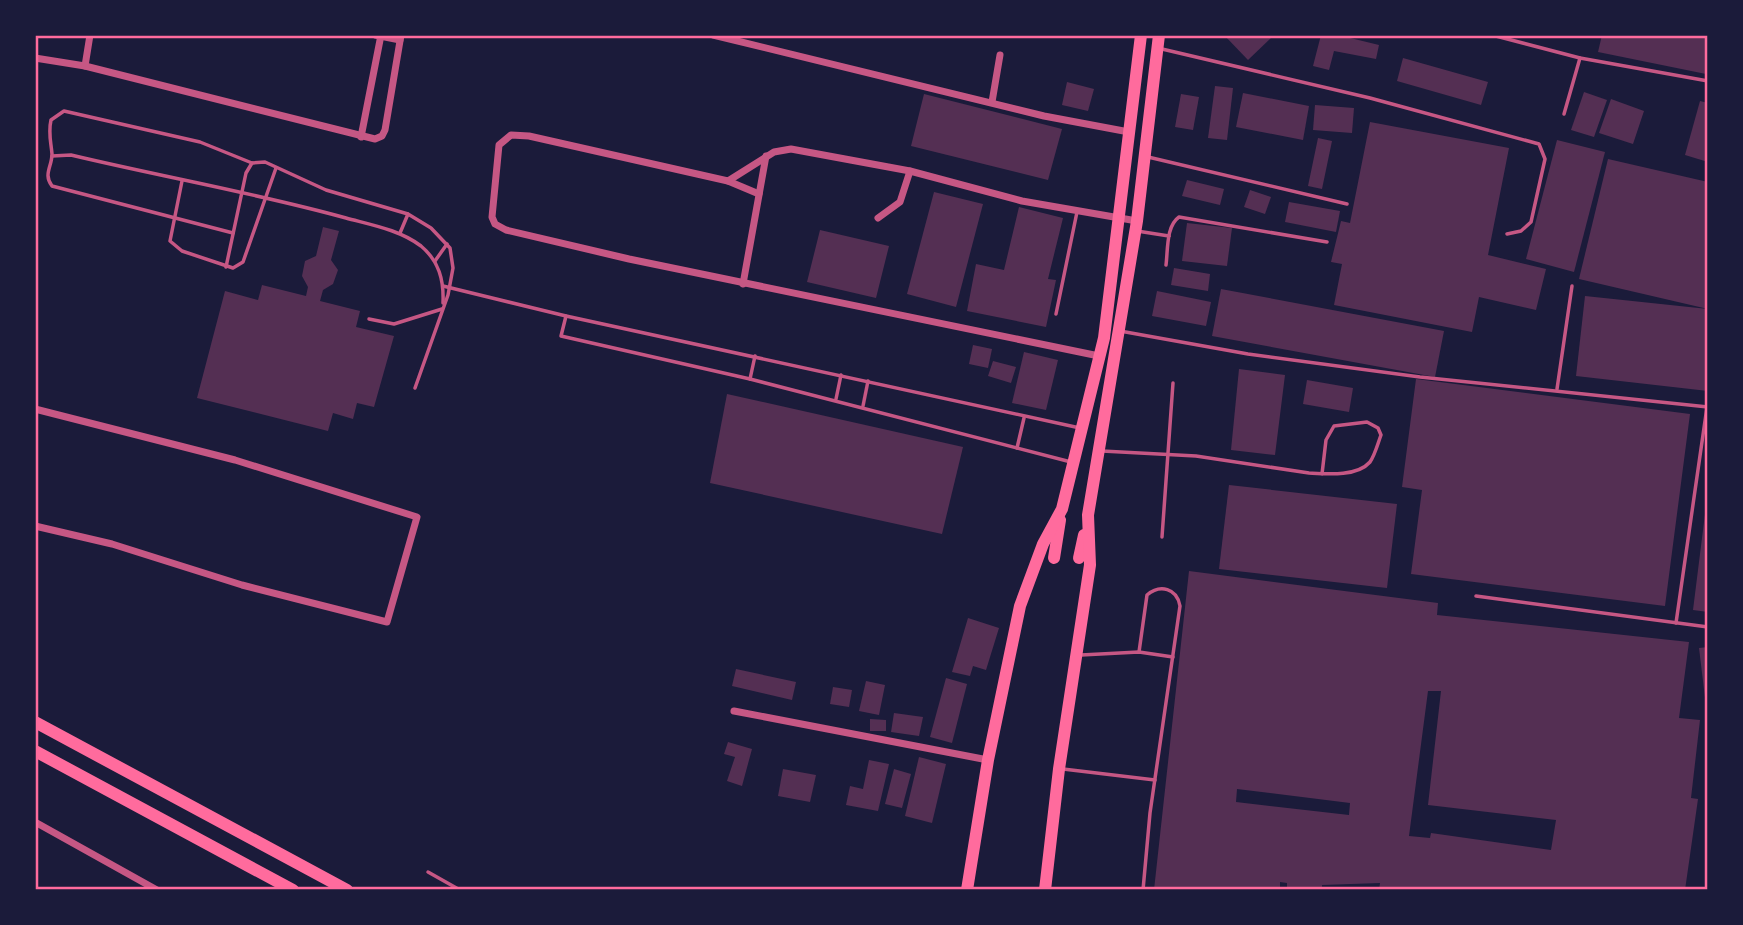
<svg xmlns="http://www.w3.org/2000/svg" width="1743" height="925" font-family="'Crimson Pro',serif">
  <style>
    .building { fill: #542f53; fill-rule: evenodd }
    .lines { fill: none; stroke-linecap: round; stroke-linejoin: round }
    .service { stroke: #c65784; stroke-width: 3.5 }
    .minor { stroke: #c65784; stroke-width: 7 }
    .trunk { stroke: #ff6b9d; stroke-width: 12 }
    .motorway { stroke: #ff6b9d; stroke-width: 12 }
    .neatline { fill: none; stroke: #ff6b9d; stroke-width: 2.5 }
  </style>
  <rect width="100%" height="100%" fill="#1b1b3a"/>
  <g class="building">
    <polygon points="1224,35 1274,35 1248,60"/>
    <polygon points="1321,35 1338,35 1379,45 1376,59 1334,51 1329,70 1313,66"/>
    <polygon points="1602,35 1708,36 1706,74 1598,52"/>
    <polygon points="1403,58 1488,82 1481,105 1397,81"/>
    <polygon points="1067,82 1094,89 1088,111 1062,105"/>
    <polygon points="1215,86 1233,88 1227,140 1208,138"/>
    <polygon points="1584,92 1607,100 1594,137 1571,130"/>
    <polygon points="1243,93 1309,106 1303,140 1236,127"/>
    <polygon points="924,94 1062,129 1048,180 911,146"/>
    <polygon points="1181,94 1199,97 1193,130 1175,127"/>
    <polygon points="1611,99 1644,111 1633,144 1599,133"/>
    <polygon points="1700,101 1708,103 1708,162 1685,155"/>
    <polygon points="1315,105 1354,108 1352,133 1313,130"/>
    <polygon points="1370,122 1509,148 1488,255 1546,269 1536,310 1479,297 1472,332 1334,305 1342,264 1331,262 1341,221 1350,223"/>
    <polygon points="1318,138 1332,141 1322,189 1308,186"/>
    <polygon points="1557,140 1605,152 1574,272 1526,259"/>
    <polygon points="1608,159 1708,182 1708,309 1579,279"/>
    <polygon points="1187,180 1224,189 1220,205 1182,196"/>
    <polygon points="1250,190 1271,197 1265,214 1244,207"/>
    <polygon points="934,192 983,204 956,307 907,294"/>
    <polygon points="1289,202 1340,211 1336,232 1285,222"/>
    <polygon points="1019,207 1063,218 1048,279 1056,280 1046,327 967,311 976,264 1004,270"/>
    <polygon points="1187,223 1232,228 1227,266 1182,261"/>
    <polygon points="323,227 339,231 331,260 338,270 333,284 323,290 320,301 360,311 356,327 394,336 374,407 357,403 353,419 333,413 328,431 197,398 225,291 258,300 262,285 306,296 308,287 302,276 305,261 316,256"/>
    <polygon points="820,230 889,246 876,298 807,282"/>
    <polygon points="1174,268 1210,274 1208,291 1171,285"/>
    <polygon points="1221,289 1444,331 1435,377 1212,336"/>
    <polygon points="1157,291 1211,302 1206,326 1152,316"/>
    <polygon points="1585,296 1708,309 1708,391 1576,376"/>
    <polygon points="973,345 992,349 988,368 969,364"/>
    <polygon points="1024,352 1058,360 1046,410 1012,403"/>
    <polygon points="993,361 1016,367 1011,383 988,376"/>
    <polygon points="1239,369 1285,375 1275,455 1231,450"/>
    <polygon points="1416,379 1690,414 1665,606 1411,574 1422,490 1402,487"/>
    <polygon points="1307,380 1353,388 1349,412 1303,404"/>
    <polygon points="727,394 963,447 942,534 710,483"/>
    <polygon points="1229,485 1397,504 1387,588 1219,569"/>
    <polygon points="1706,506 1708,506 1708,612 1693,610"/>
    <path d="M1189,571L1438,603L1437,615L1689,642L1679,718L1700,720L1691,798L1698,799L1685,890H1379L1380,883L1322,885V890H1287V883L1280,882V890H1154ZM1428,691H1441L1428,805L1556,820L1551,850L1431,833L1430,838L1409,836ZM1237,789L1350,803L1349,815L1236,802Z"/>
    <polygon points="968,618 999,628 986,670 973,666 970,676 952,672"/>
    <polygon points="1708,647 1708,706 1706,706 1699,648"/>
    <polygon points="736,669 796,682 792,700 732,686"/>
    <polygon points="946,678 967,684 952,743 930,737"/>
    <polygon points="866,681 885,685 879,715 859,711"/>
    <polygon points="833,687 852,690 849,707 830,704"/>
    <polygon points="894,713 923,717 919,736 891,732"/>
    <polygon points="870,719 886,720 886,731 870,731"/>
    <polygon points="728,742 752,749 742,786 727,781 735,757 724,754"/>
    <polygon points="919,757 946,764 932,823 905,816"/>
    <polygon points="869,760 889,764 878,811 846,805 850,786 863,789"/>
    <polygon points="783,769 816,775 810,802 778,796"/>
    <polygon points="894,769 911,774 902,808 885,804"/>
  </g>
  <g class="lines">
    <g class="service">
      <polyline points="1492,35 1580,58 1708,81"/>
      <polyline points="1162,49 1370,98 1539,144 1545,159 1531,222 1521,231 1507,234"/>
      <polyline points="1564,114 1580,58"/>
      <path d="M52,156L71,155C163,177 256,193 346,218C372,225 400,230 421,246C439,261 444,280 443,303"/>
      <polyline points="1148,157 1347,204"/>
      <polyline points="182,181 170,241 182,251 233,268 243,262 276,168"/>
      <polyline points="1137,231 1169,236"/>
      <path d="M233,233L52,186C43,174 52,167 52,154C51,142 48,133 51,120L64,111L200,142L252,163L265,162L326,190L408,214L431,228L450,248L453,268L448,295L415,388"/>
      <polyline points="400,233 408,214"/>
      <polyline points="435,261 447,244"/>
      <path d="M1166,265C1168,250 1166,226 1179,217L1327,242"/>
      <polyline points="226,267 246,173 252,163"/>
      <polyline points="443,286 566,316 1080,428"/>
      <polyline points="1056,314 1077,212"/>
      <polyline points="566,316 561,336 750,379"/>
      <polyline points="369,319 394,324 442,309"/>
      <polyline points="1120,331 1248,354 1420,377 1708,407"/>
      <polyline points="755,356 750,379 1071,462"/>
      <polyline points="1557,389 1572,286"/>
      <polyline points="836,399 841,375"/>
      <polyline points="863,406 868,381"/>
      <polyline points="1017,448 1024,418"/>
      <path d="M1102,451L1196,456L1309,473C1326,474 1357,477 1370,462C1375,455 1378,443 1381,435L1378,428L1367,422L1334,426L1326,440L1322,474"/>
      <polyline points="1162,537 1173,383"/>
      <polyline points="1476,596 1708,627"/>
      <polyline points="1676,623 1707,407"/>
      <path d="M1139,652L1147,595C1160,584 1177,588 1180,606L1150,813L1143,890"/>
      <polyline points="1081,655 1139,652 1173,657"/>
      <polyline points="1063,769 1155,780"/>
      <polyline points="428,872 460,890"/>
    </g>
    <g class="minor">
      <polyline points="375,35 400,40"/>
      <polyline points="713,35 1044,116 1129,132"/>
      <polyline points="35,58 85,66 375,139 382,136 385,130 401,35"/>
      <polyline points="85,66 90,35"/>
      <polyline points="992,102 1000,55"/>
      <polyline points="361,137 381,35"/>
      <polyline points="728,181 759,194"/>
      <polyline points="878,218 900,202 910,171"/>
      <polyline points="743,284 766,156"/>
      <polyline points="1099,356 629,259 506,230 495,224 492,217 499,145 511,135 529,136 728,181 774,152 791,149 910,171 1022,201 1137,221"/>
      <polyline points="35,409 235,460 417,517 387,622 242,585 112,544 35,526"/>
      <polyline points="734,711 988,760"/>
      <polyline points="35,822 157,890"/>
    </g>
    <g class="trunk">
      <polyline points="1054,558 1060,520"/>
      <polyline points="1079,558 1084,535"/>
      <polyline points="967,890 988,760 1020,606 1043,544 1062,509 1104,338 1141,35"/>
      <polyline points="1045,890 1059,769 1090,565 1088,515 1137,221 1159,35"/>
    </g>
    <g class="motorway">
      <polyline points="35,722 347,890"/>
      <polyline points="35,751 293,890"/>
    </g>
  </g>
  <rect width="1743" height="925" fill="none" stroke="#1b1b3a" stroke-width="74"/>
  <rect x="37" y="37" width="1669" height="851" class="neatline"/>
</svg>
